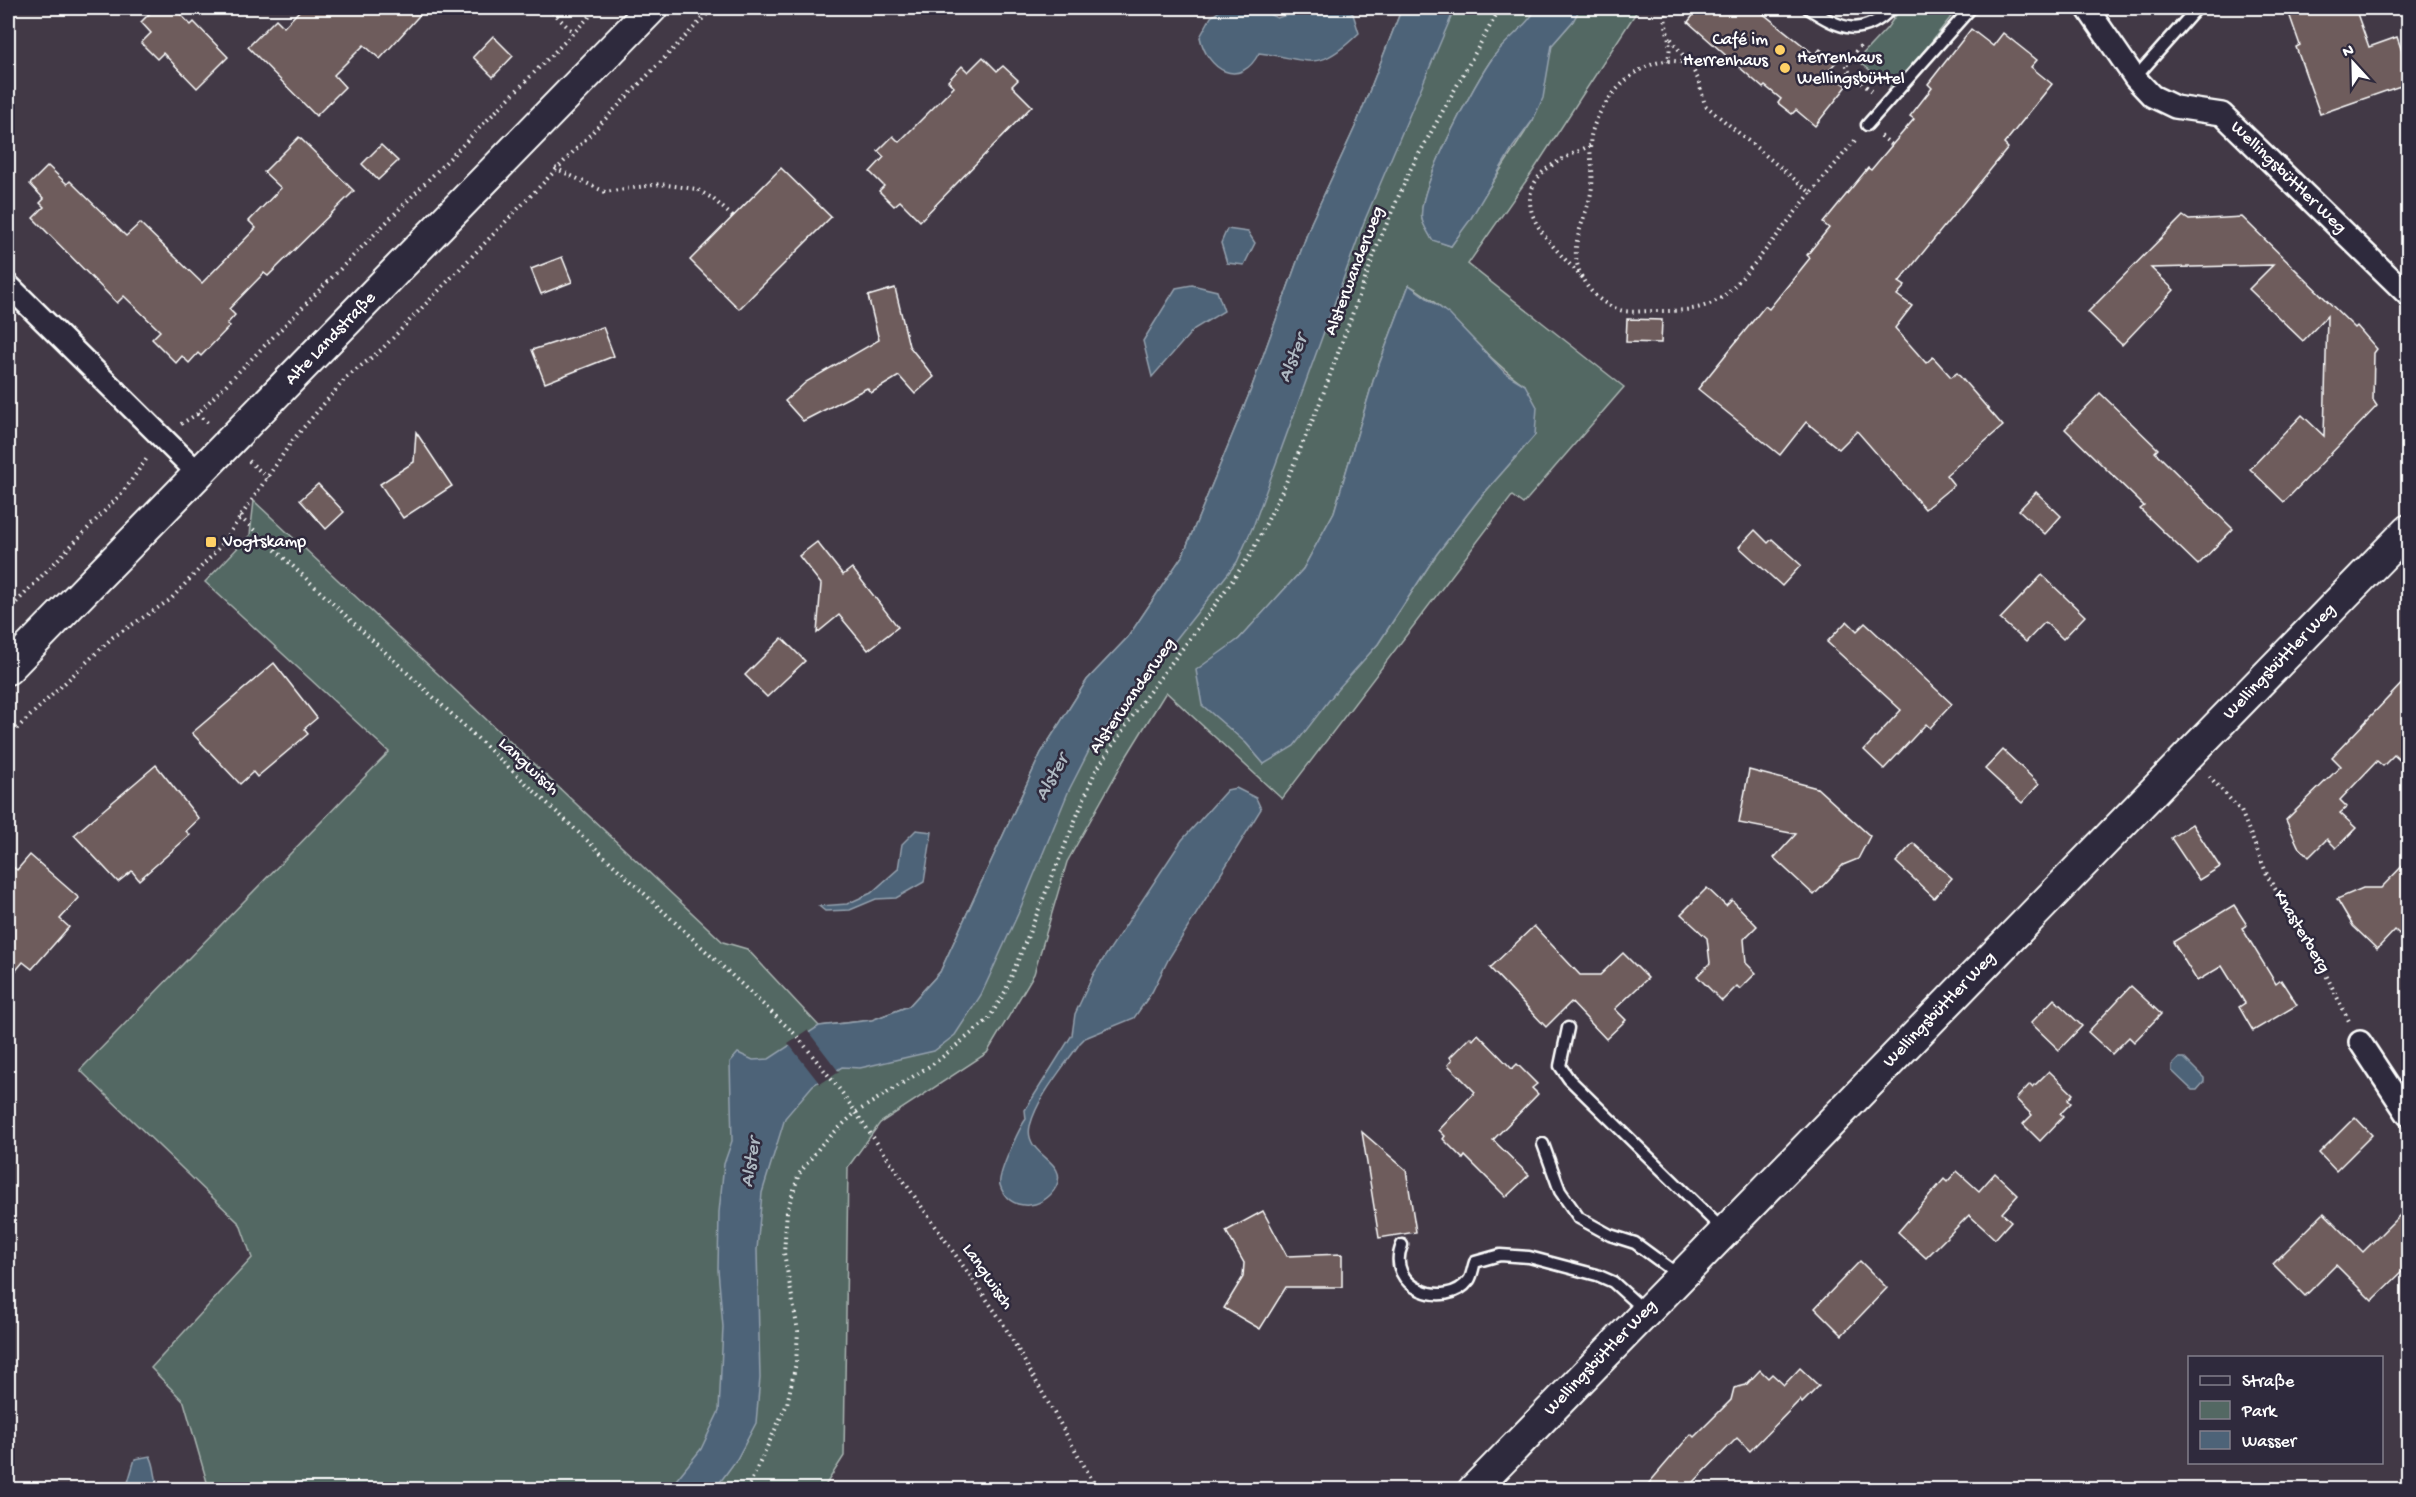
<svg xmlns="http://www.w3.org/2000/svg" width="2416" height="1497" font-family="'Gochi Hand',sans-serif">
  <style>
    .green { fill: #536863; stroke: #a9b4b1; stroke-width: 1.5; fill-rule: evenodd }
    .water { fill: #4d6378; stroke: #94a1ae; stroke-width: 1.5 }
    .pier { fill: #423946 }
    .building { fill: #6e5c5b; stroke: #fff; stroke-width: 1.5 }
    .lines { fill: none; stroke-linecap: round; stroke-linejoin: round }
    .lane-casing { stroke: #fff; stroke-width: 15 }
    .street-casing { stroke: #fff; stroke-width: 26 }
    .secondary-casing { stroke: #fff; stroke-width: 34 }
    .path { stroke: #fff; stroke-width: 4; stroke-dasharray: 1.5 4.5; stroke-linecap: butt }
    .lane { stroke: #2f2a3d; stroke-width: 10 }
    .street { stroke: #2f2a3d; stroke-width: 21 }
    .secondary { stroke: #2f2a3d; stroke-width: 30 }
    .poi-dot { fill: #ffd166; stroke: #2f2a3d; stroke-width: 2 }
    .labels { text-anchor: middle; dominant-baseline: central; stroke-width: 5; stroke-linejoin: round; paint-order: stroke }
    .poi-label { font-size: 18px; fill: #fff; stroke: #2f2a3d; text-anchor: start }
    .street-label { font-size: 18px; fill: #fff; stroke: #2f2a3d }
    .water-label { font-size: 20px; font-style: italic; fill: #afb9c2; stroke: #2f2a3d }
  </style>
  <rect width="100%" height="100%" fill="#423946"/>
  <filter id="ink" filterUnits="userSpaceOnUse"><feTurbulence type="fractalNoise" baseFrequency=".0167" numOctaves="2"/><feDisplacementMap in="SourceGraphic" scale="12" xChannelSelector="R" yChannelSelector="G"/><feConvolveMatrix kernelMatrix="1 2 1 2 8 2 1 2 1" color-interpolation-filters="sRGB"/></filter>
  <g filter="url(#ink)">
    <g class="green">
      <path d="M1402,8H1536C1531,23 1506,41 1494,56C1476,80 1416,191 1422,219C1423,225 1429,233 1432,239L1451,246L1533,120L1552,45L1573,21L1580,8H1639L1533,171L1468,264L1624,387L1523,504L1512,496L1282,799L1166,692L1123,762L1067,862L1034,974L987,1053L880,1123L848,1167L844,1456L823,1489H209L184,1402L151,1368L252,1258L240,1224L80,1070L389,752L205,582L250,535L254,501L723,942L747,949L819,1026L872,1020L909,1006L940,972L1041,753L1087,680L1128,637L1183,555L1250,392L1311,223L1356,125ZM1409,285C1454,310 1482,357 1525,385L1535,435L1479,499L1436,555L1378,644L1264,764L1246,743L1219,655L1239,639L1303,569L1334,512L1374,378Z"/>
      <polygon points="1901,8 1958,8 1894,89 1857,60 1887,28"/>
    </g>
    <g class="water">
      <path d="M1224,8H1257L1277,18L1309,8H1345L1353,14L1359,33C1316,75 1311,59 1259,53C1240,90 1207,70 1200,37L1211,17Z"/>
      <polygon points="1402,8 1455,8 1364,222 1254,524 1237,562 1091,747 1069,790 1018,914 981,995 955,1035 934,1051 860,1068 842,1067 813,1085 785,1118 762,1193 757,1250 760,1378 756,1423 737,1459 715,1489 668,1490 701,1449 719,1411 723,1327 718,1270 719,1212 724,1164 732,1141 730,1062 738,1053 753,1060 769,1059 819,1026 872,1020 909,1006 940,972 1041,753 1087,680 1128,637 1183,555 1250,392 1311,223 1356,125"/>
      <path d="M1536,8H1580L1573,21L1552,45L1543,98L1533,120L1513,147L1470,220L1451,246L1432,240C1429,233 1423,226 1422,219C1416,191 1476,80 1494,56C1505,41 1531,22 1536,8Z"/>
      <polygon points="1227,229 1248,232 1255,243 1244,265 1227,263 1221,243"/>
      <polygon points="1192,285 1217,291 1224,311 1194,329 1152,377 1143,341 1176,288"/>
      <polygon points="1409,285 1450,315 1505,373 1525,385 1537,407 1535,435 1479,499 1436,555 1378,644 1337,690 1294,746 1264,764 1246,743 1202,705 1196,670 1239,639 1303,569 1334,512 1374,378"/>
      <path d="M1236,788L1256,798L1261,809L1169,958L1152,992L1134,1018L1085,1038L1080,1043C1063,1068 1038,1096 1030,1126C1023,1156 1070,1160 1056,1187C1044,1210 1008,1213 1000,1185C997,1175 1020,1127 1026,1119L1025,1110L1072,1035L1075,1014L1094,973L1182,840L1227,790Z"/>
      <polygon points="916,830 932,832 924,882 896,898 876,899 850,910 825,911 819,906 847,904 871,893 898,869 902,844"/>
      <polygon points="2179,1058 2184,1058 2204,1078 2204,1082 2197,1090 2192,1090 2172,1071 2172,1065"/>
      <path d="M150,1456C157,1468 153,1480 161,1489H126L135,1459Z"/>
    </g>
    <polygon class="pier" points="807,1030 839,1072 820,1084 788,1043"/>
    <g class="building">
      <polygon points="155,8 174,8 191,25 194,22 228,57 197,88 163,53 157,59 141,43 151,33 141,22"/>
      <polygon points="302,8 426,8 380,59 364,45 334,75 345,87 316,116 248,47 276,19 284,27"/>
      <polygon points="1699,8 1756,8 1815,55 1820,49 1836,62 1828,71 1847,86 1815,126 1796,110 1792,114 1778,103 1781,99 1765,86 1763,88 1688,22"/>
      <polygon points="2287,8 2355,8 2369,47 2397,37 2409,71 2409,83 2320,114 2296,47 2300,45"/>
      <polygon points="1971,29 1993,46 2003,33 2037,60 2031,67 2052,84 2004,144 2008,148 1899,282 1905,286 1897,295 1912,306 1895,328 1926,363 1933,357 1951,377 1957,373 2003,426 1946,475 1954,485 1925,509 1857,431 1839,449 1806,422 1780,455 1698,389 1765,306 1769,309 1810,258 1807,255 1829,228 1823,223 1868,168 1871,170 1914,119 1910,116 1932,88 1928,84"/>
      <polygon points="493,36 513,56 493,77 473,57"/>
      <polygon points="983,57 997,71 1003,66 1018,80 1012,86 1032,106 920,221 900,201 894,206 879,191 884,186 870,172 884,157 878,151 893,136 899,142 954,87 948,81 962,66 968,72"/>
      <polygon points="299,137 354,191 268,276 264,273 229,309 235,315 227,324 230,326 201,356 198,353 189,363 182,356 176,363 152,339 160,331 124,296 117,303 33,218 44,207 40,203 44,199 30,184 48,166 67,184 70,181 126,236 140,223 202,283 256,228 249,221 281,188 264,172"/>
      <polygon points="381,145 398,161 378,180 362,164"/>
      <polygon points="781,168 831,217 739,309 690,260"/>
      <polygon points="2183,216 2189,220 2242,217 2355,328 2357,326 2377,349 2374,353 2373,400 2377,406 2284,502 2250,469 2302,415 2324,436 2327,316 2303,341 2249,289 2273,265 2151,268 2174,290 2122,345 2088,312"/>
      <polygon points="562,257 572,282 541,294 531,269"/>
      <polygon points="895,288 909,346 934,377 915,394 899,376 871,393 867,388 803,421 785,401 806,382 879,340 868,296"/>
      <polygon points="1627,319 1662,320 1661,343 1626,342"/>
      <polygon points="603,327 614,356 545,383 532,350"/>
      <polygon points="2100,393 2158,449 2155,452 2233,529 2198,565 2140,509 2144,506 2065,429"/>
      <polygon points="416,432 452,486 403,518 380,484 414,462"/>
      <polygon points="318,484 344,512 326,529 300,500"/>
      <polygon points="2036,492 2061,516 2045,534 2019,510"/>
      <polygon points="1755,530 1768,543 1772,539 1801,565 1782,586 1739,547"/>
      <polygon points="817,542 843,575 852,568 898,627 868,650 839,615 817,633 821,584 799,556"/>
      <polygon points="2042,575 2085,616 2063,639 2045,622 2026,642 2000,619"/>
      <polygon points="1847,621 1857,631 1865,623 1952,704 1930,728 1926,724 1884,769 1864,750 1901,710 1827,642"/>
      <polygon points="782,638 805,661 767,697 745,675"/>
      <polygon points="274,663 317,718 304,729 308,734 257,777 253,772 240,784 192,733"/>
      <polygon points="2409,676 2409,769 2394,755 2383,766 2377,761 2340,800 2347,807 2340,813 2356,828 2336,848 2327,839 2309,857 2298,846 2286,820 2341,766 2332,757"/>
      <polygon points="2003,750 2039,784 2022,803 1985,769"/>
      <polygon points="156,765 199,819 186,831 190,835 139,880 132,871 118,882 74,835"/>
      <polygon points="1749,770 1817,788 1870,836 1858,859 1843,865 1814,895 1774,858 1796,834 1739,823"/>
      <polygon points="2192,824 2220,867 2199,880 2171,838"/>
      <polygon points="1913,843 1952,878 1934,898 1896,862"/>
      <polygon points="30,855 79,898 60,919 69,927 32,969 23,962 8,980 8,863 17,870"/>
      <polygon points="2409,859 2409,943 2395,930 2377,949 2353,926 2337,899 2363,888 2381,888"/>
      <polygon points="1707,888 1726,906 1732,900 1757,926 1744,939 1746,963 1756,973 1740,989 1737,986 1722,1001 1697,976 1710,963 1707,938 1681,914"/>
      <polygon points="2234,905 2247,925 2242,928 2276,984 2281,980 2297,1005 2253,1031 2239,1007 2245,1003 2222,966 2197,981 2173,942"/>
      <polygon points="1534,926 1580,975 1600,975 1623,953 1648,978 1615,1009 1626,1020 1606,1039 1571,1002 1546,1027 1490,968"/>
      <polygon points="2131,986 2161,1014 2134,1042 2129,1037 2112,1054 2088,1032"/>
      <polygon points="2054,999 2082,1026 2059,1050 2031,1023"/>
      <polygon points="1478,1034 1512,1069 1517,1064 1537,1084 1532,1088 1538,1094 1493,1140 1529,1175 1506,1197 1465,1156 1463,1159 1443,1139 1445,1136 1439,1130 1475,1092 1448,1065 1452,1060 1450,1057 1470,1037 1473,1040"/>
      <polygon points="2049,1071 2073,1094 2068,1100 2071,1103 2060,1114 2063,1117 2040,1141 2023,1124 2032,1115 2016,1099 2030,1084 2033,1087"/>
      <polygon points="2355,1117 2372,1135 2336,1171 2319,1153"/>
      <polygon points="1362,1132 1406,1170 1416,1232 1379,1238"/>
      <polygon points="1957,1171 1979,1191 1995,1173 2018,1195 2002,1213 2011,1221 1995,1239 1969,1215 1926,1258 1898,1232 1944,1179 1947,1182"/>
      <polygon points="2409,1206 2409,1265 2372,1301 2336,1265 2305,1296 2273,1264 2324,1213 2363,1252"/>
      <polygon points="1263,1211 1287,1256 1342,1254 1342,1287 1286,1287 1260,1329 1224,1308 1243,1277 1244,1263 1226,1231"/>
      <polygon points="1860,1261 1887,1288 1842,1335 1815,1308"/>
      <polygon points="1800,1368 1819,1386 1802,1403 1800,1400 1750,1451 1737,1438 1686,1490 1643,1490 1691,1434 1694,1437 1731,1400 1734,1388 1746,1385 1760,1370 1768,1378 1772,1374 1784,1385"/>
    </g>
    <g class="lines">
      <defs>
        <g id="lane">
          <path d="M1808,8C1840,29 1862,39 1892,8"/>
          <polyline points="2135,78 2197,8"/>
          <polyline points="1867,125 1971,8"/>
          <polyline points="1568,1028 1560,1066 1569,1079 1724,1231"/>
          <polyline points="1543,1144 1560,1191 1579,1218 1610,1235 1635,1243 1680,1276"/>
          <path d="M1402,1245C1384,1287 1446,1311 1469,1280C1472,1276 1473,1267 1475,1262L1500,1255L1529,1257L1597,1275L1613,1282L1645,1311"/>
        </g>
        <g id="street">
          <polyline points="2087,8 2135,78 2152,96 2175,107 2222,114 2408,295"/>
          <polyline points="8,285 200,475"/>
          <polyline points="2360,1042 2408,1115"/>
        </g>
        <g id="secondary">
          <polyline points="8,669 652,8"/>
          <polyline points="1473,1490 2408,530"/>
        </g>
      </defs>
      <use href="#lane" class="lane-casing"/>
      <use href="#street" class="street-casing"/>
      <use href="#secondary" class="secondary-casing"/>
      <g class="path">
        <polyline points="548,8 574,33"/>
        <path d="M1667,8C1661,27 1675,40 1667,62"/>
        <polyline points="1671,39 1691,66"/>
        <polyline points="1860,46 1846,63 1850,74 1872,91"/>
        <polyline points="1881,136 1892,145"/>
        <polyline points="555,168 605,192 660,184 696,189 712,198 733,217"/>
        <path d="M1811,193C1784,225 1759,262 1729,291C1708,312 1679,311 1652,311C1642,311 1629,313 1620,310C1594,302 1574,276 1576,248C1578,227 1590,207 1592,186C1594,169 1588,152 1591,136C1599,97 1650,44 1691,66L1698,79L1705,105L1811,193L1857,138"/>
        <path d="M1582,278C1557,248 1506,210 1543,172C1555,161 1576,153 1591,145"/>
        <polyline points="197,414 208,423"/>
        <polyline points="181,424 197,414 598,8"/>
        <polyline points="249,461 268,478"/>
        <polyline points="240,517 797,1036 840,1090 1001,1320 1098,1490"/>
        <polyline points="8,611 122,493 148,457"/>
        <polyline points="8,737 113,637 170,600 220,547 292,441 346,378 381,350 713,8"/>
        <polyline points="2209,776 2241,811 2268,877 2322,967 2350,1023"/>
        <polyline points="747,1490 787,1404 796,1363 798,1331 784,1253 787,1211 799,1174 822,1144 855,1113 936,1062 988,1020 1005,992 1095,772 1146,696 1205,619 1251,554 1284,487 1319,405 1378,244 1409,172 1500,8"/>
      </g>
      <use href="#lane" class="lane"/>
      <use href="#street" class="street"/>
      <use href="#secondary" class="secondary"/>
    </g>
  </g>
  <g class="poi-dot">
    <circle cx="1780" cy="50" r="6"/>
    <circle cx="1785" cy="68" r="6"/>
    <rect x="205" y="536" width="12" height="12" rx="3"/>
  </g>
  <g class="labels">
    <g class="poi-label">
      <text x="1768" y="40" text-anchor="end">Café im<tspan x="1768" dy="21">Herrenhaus</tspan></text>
      <text x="1797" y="58">Herrenhaus<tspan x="1797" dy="21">Wellingsbüttel</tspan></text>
      <text x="223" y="542">Vogtskamp</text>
    </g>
    <g class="street-label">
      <text transform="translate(2288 178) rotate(44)">Wellingsbüttler Weg</text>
      <text transform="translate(1355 271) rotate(-69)">Alsterwanderweg</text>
      <text transform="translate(331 339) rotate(-46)">Alte Landstraße</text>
      <text transform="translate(2280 662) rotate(-46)">Wellingsbüttler Weg</text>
      <text transform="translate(1133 696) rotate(-55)">Alsterwanderweg</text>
      <text transform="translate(528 767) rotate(43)">Langwisch</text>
      <text transform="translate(2301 932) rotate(59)">Knasterberg</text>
      <text transform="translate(1940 1010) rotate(-46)">Wellingsbüttler Weg</text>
      <text transform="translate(987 1277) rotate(55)">Langwisch</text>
      <text transform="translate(1601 1358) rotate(-46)">Wellingsbüttler Weg</text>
    </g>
    <g class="water-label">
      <text transform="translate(1294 359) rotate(-68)">Alster</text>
      <text transform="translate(1053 778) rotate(-61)">Alster</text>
      <text transform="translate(752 1163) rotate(-81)">Alster</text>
    </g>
  </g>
  <rect width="2416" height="1497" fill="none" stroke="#2f2a3d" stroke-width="30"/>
  <rect x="15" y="15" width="2386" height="1467" fill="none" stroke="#fff" stroke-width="2" filter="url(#ink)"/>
  <rect x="2188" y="1356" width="195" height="108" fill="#2f2a3d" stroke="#827f8b" stroke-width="1.5"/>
  <rect x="2200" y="1376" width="30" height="9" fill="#2f2a3d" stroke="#827f8b" stroke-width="1.5"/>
  <text x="2242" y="1386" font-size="18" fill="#ffffff">Straße</text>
  <rect x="2200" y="1401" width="30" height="18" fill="#536863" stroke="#827f8b" stroke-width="1.5"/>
  <text x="2242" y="1416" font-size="18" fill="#ffffff">Park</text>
  <rect x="2200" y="1431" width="30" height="18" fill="#4d6378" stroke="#827f8b" stroke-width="1.5"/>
  <text x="2242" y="1446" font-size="18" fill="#ffffff">Wasser</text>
  <g transform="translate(2353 63) rotate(338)" stroke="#2f2a3d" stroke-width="4.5" paint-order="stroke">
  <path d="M0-4.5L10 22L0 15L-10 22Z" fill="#ffffff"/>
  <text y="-9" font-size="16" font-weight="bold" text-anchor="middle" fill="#ffffff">N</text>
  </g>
</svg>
